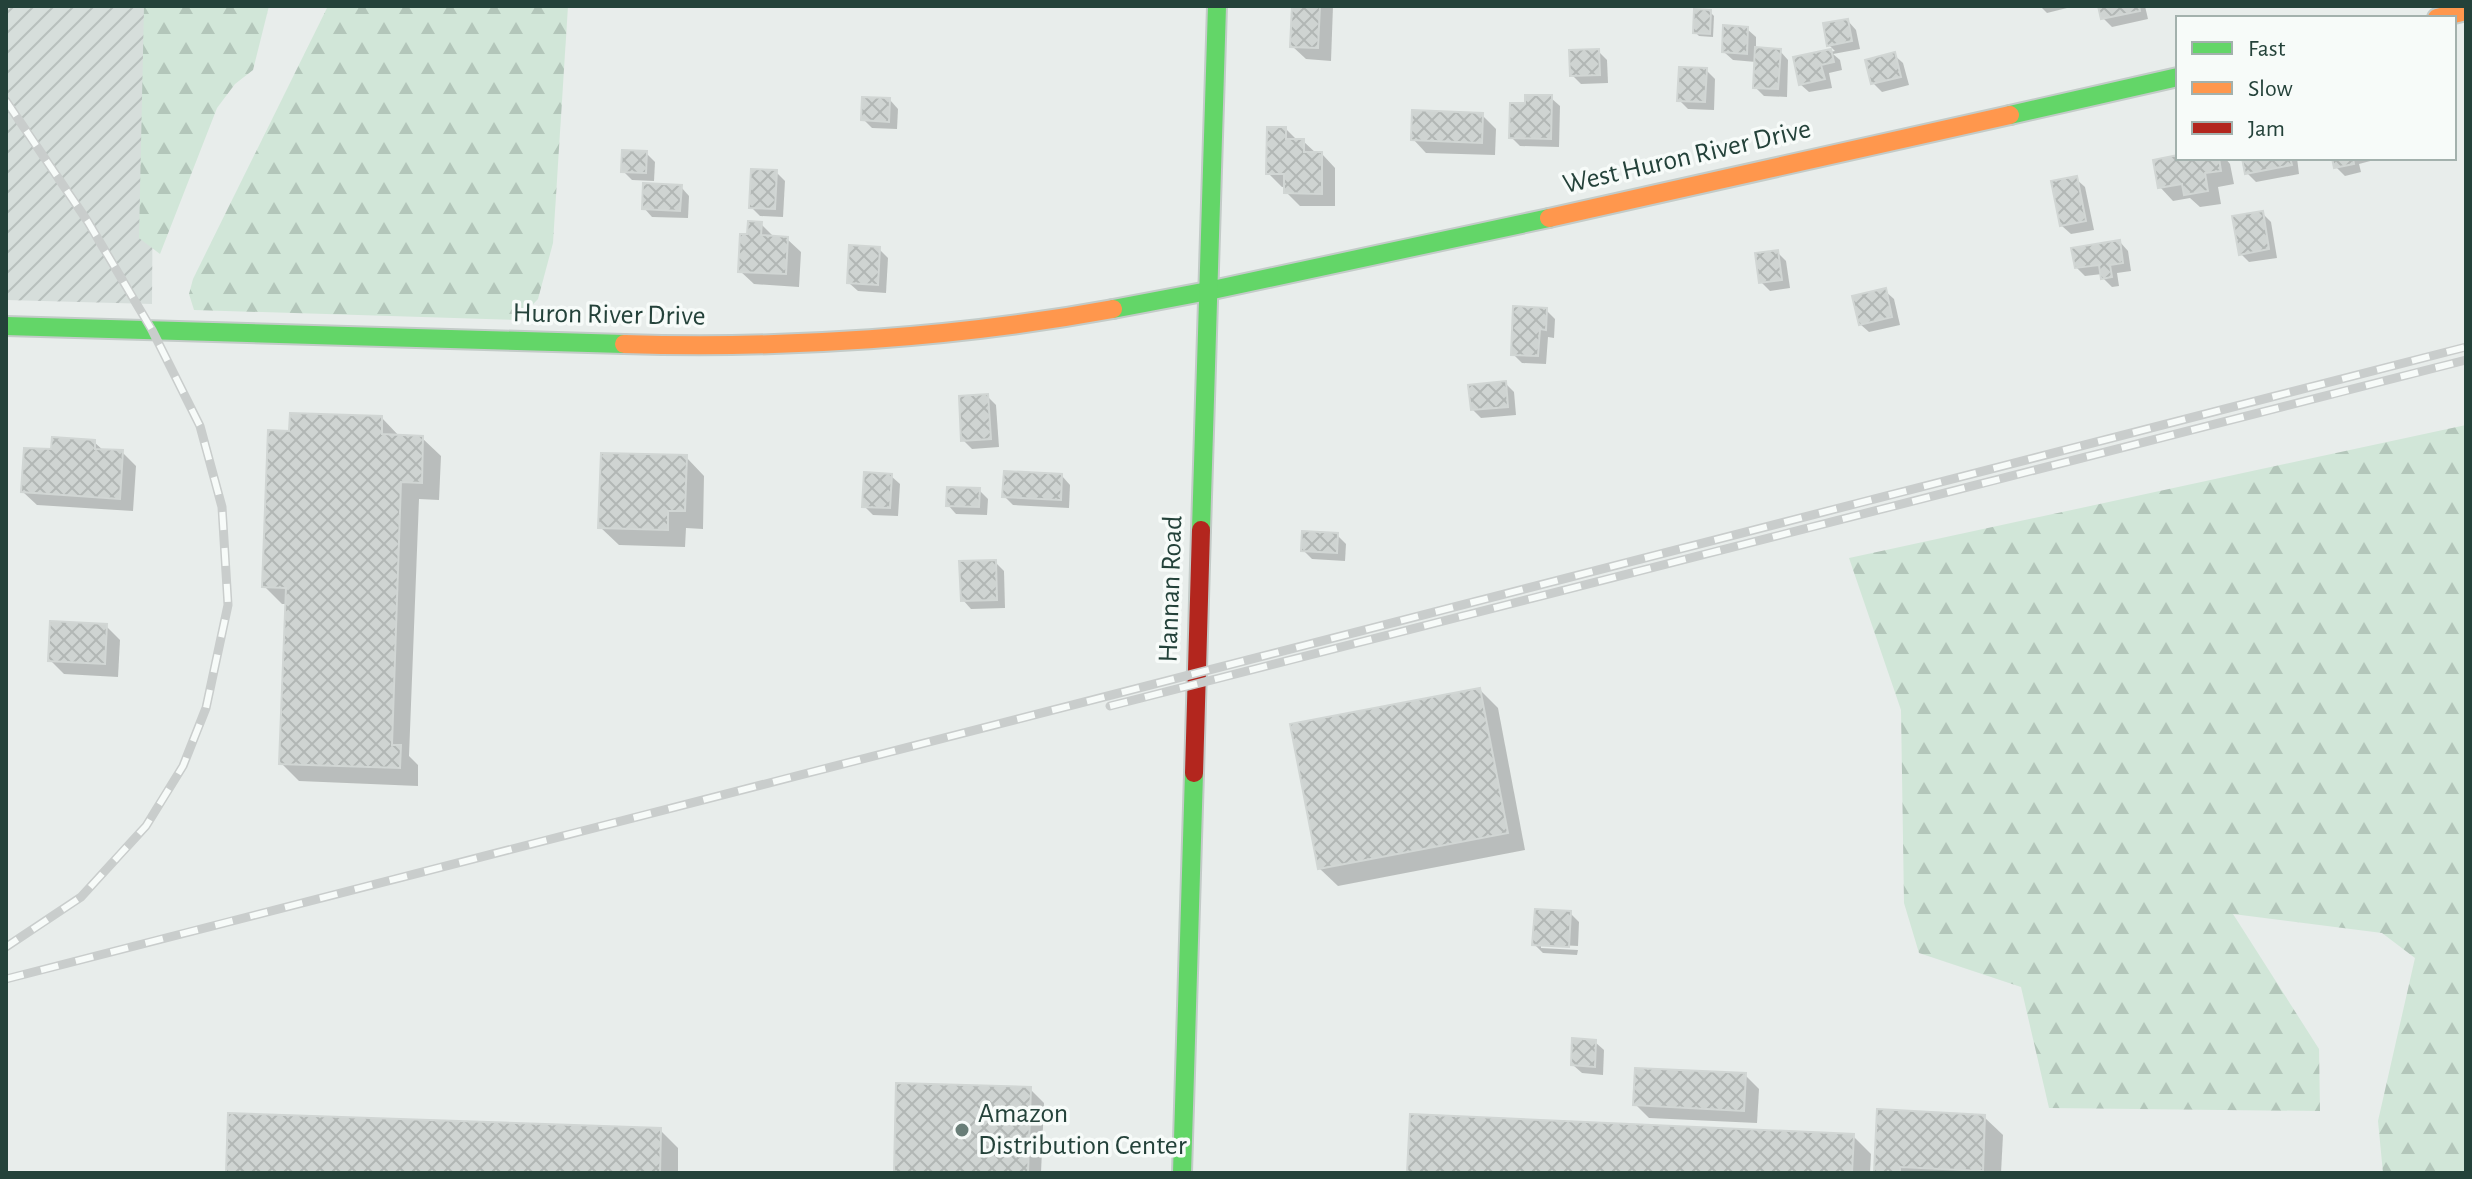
<svg xmlns="http://www.w3.org/2000/svg" width="2472" height="1179" font-family="'Alegreya Sans',sans-serif">
  <style>
    .industrial { fill: url(#industrial-furrows) }
    .forest { fill: url(#forest-firs) }
    .shadow { fill: #0003 }
    .building { fill: url(#building-cross-hatch); stroke: #d1d6d4; stroke-width: 2 }
    .lines { fill: none; stroke-linecap: round; stroke-linejoin: round }
    .fast-casing { stroke: #c3cbc8; stroke-width: 22 }
    .slow-casing { stroke: #c3cbc8; stroke-width: 22 }
    .jam-casing { stroke: #c3cbc8; stroke-width: 22 }
    .fast { stroke: #63d668; stroke-width: 18 }
    .slow { stroke: #ff974d; stroke-width: 18 }
    .jam { stroke: #b3261e; stroke-width: 18 }
    .rail-casing { stroke: #c9cdcc; stroke-width: 9 }
    .rail { stroke: #f7fbf9; stroke-width: 6; stroke-dasharray: 18; stroke-linecap: butt }
    .poi-dot { fill: #697e78; stroke: #f7fbf9; stroke-width: 3 }
    .labels { text-anchor: middle; dominant-baseline: central; stroke-width: 7; stroke-linejoin: round; paint-order: stroke }
    .street-label { font-size: 28px; fill: #24423a; stroke: #f7fbf9 }
    .poi-label { font-size: 28px; fill: #24423a; stroke: #f7fbf9; text-anchor: start }
  </style>
  <defs>
    <pattern id="industrial-furrows" width="10" height="10" patternUnits="userSpaceOnUse" patternTransform="scale(2)"><rect width="10" height="10" fill="#d6dedb"/><path d="M-1 1l2-2M0 10L10 0M9 11l2-2" fill="none" stroke="#b8c0bd"/></pattern>
    <pattern id="forest-firs" width="22" height="20" patternUnits="userSpaceOnUse" patternTransform="scale(2)"><rect width="22" height="20" fill="#d1e6d8"/><path d="M5 1l3.5 6h-7zM16 11l3.5 6h-7z" fill="#b3c6ba"/></pattern>
    <pattern id="building-cross-hatch" width="8" height="8" patternUnits="userSpaceOnUse" patternTransform="scale(2)"><rect width="8" height="8" fill="#cfd4d2"/><path d="M0 0l8 8M0 8l8-8" fill="none" stroke="#b2b7b5"/></pattern>
  </defs>
  <rect width="100%" height="100%" fill="#e8edeb"/>
  <polygon class="industrial" points="6,6 154,6 152,304 6,300"/>
  <g class="forest">
    <polygon points="144,6 269,6 253,70 235,84 217,108 160,254 139,238"/>
    <polygon points="328,6 568,6 553,243 538,299 518,320 194,310 189,294 193,279"/>
    <polygon points="2466,425 2466,1173 2383,1173 2378,1121 2415,958 2382,933 2233,914 2319,1049 2320,1111 2049,1108 2021,987 1919,953 1904,903 1901,710 1849,558"/>
  </g>
  <g class="shadow">
    <polygon points="1295,6 1333,6 1331,61 1306,59 1292,46"/>
    <polygon points="2040,6 2075,6 2047,13"/>
    <polygon points="2100,6 2145,6 2148,19 2112,27 2103,18"/>
    <polygon points="1710,12 1714,16 1713,37 1699,36 1695,32"/>
    <polygon points="1848,21 1856,30 1860,49 1833,54 1840,60 1842,70 1829,73 1832,88 1809,92 1800,84 1795,59 1835,51 1829,45"/>
    <polygon points="1747,29 1756,37 1756,49 1780,51 1788,60 1787,97 1764,96 1755,87 1756,62 1733,60 1724,52"/>
    <polygon points="1598,51 1607,60 1608,83 1581,84 1572,75"/>
    <polygon points="1894,55 1903,63 1909,85 1882,92 1873,83"/>
    <polygon points="1706,70 1715,79 1714,110 1688,109 1679,100"/>
    <polygon points="1551,98 1560,106 1559,147 1520,146 1511,137"/>
    <polygon points="890,100 898,109 897,129 872,128 863,119"/>
    <polygon points="1482,115 1496,129 1495,155 1426,153 1413,139"/>
    <polygon points="1286,129 1298,141 1303,141 1317,154 1322,154 1335,168 1335,206 1300,206 1286,192 1286,187 1282,187 1268,173"/>
    <polygon points="646,153 655,162 654,181 632,180 623,171"/>
    <polygon points="2178,157 2225,158 2230,164 2234,184 2218,187 2221,204 2200,207 2190,198 2173,201 2160,187"/>
    <polygon points="2244,158 2297,158 2299,174 2256,182 2247,173"/>
    <polygon points="2334,158 2373,158 2374,160 2359,164 2361,172 2345,176 2336,167"/>
    <polygon points="776,172 785,181 783,217 760,216 751,207"/>
    <polygon points="2076,179 2085,187 2094,230 2071,234 2062,226"/>
    <polygon points="681,187 689,196 688,218 652,217 644,208"/>
    <polygon points="2262,213 2271,222 2277,258 2249,262 2241,254"/>
    <polygon points="761,224 775,238 787,239 801,252 799,287 754,284 740,271 749,236"/>
    <polygon points="2120,242 2128,251 2131,271 2117,273 2119,286 2112,287 2103,278 2102,274 2085,276 2076,267"/>
    <polygon points="879,249 888,258 886,293 858,291 849,283"/>
    <polygon points="1777,252 1786,261 1790,288 1770,291 1761,282"/>
    <polygon points="1885,291 1894,299 1900,325 1869,332 1860,324"/>
    <polygon points="1546,310 1555,319 1554,338 1548,337 1546,364 1522,363 1513,354"/>
    <polygon points="1505,383 1514,392 1516,415 1481,418 1472,409"/>
    <polygon points="987,396 996,405 999,447 972,449 963,440"/>
    <polygon points="382,418 400,437 422,438 441,456 439,500 419,499 409,756 418,765 418,786 299,781 281,763 287,604 282,604 264,586 291,433"/>
    <polygon points="94,442 104,451 122,452 136,466 133,511 37,505 23,492 53,451"/>
    <polygon points="686,457 704,476 703,529 686,528 685,547 619,545 600,527"/>
    <polygon points="891,476 900,484 898,516 873,515 864,506"/>
    <polygon points="1062,476 1070,485 1069,508 1013,505 1004,496"/>
    <polygon points="979,490 988,499 987,515 956,514 948,505"/>
    <polygon points="1337,535 1346,544 1345,561 1312,559 1303,550"/>
    <polygon points="995,562 1004,571 1005,608 971,609 963,600"/>
    <polygon points="106,626 120,640 118,677 64,674 50,660"/>
    <polygon points="1480,690 1498,708 1525,850 1338,886 1319,868"/>
    <polygon points="1570,913 1579,922 1578,946 1541,944 1541,948 1578,950 1577,955 1543,953 1534,944"/>
    <polygon points="1595,1042 1604,1050 1603,1075 1582,1073 1573,1065"/>
    <polygon points="1745,1075 1759,1089 1757,1123 1649,1118 1635,1104"/>
    <polygon points="1030,1089 1044,1103 1041,1173 896,1173"/>
    <polygon points="1984,1117 2003,1135 2001,1173 1876,1173"/>
    <polygon points="660,1130 678,1148 678,1173 228,1173"/>
    <polygon points="1853,1136 1871,1154 1870,1173 1409,1173"/>
  </g>
  <g class="building">
    <polygon points="1292,6 1320,6 1318,48 1290,47"/>
    <polygon points="2098,6 2139,6 2140,11 2101,19"/>
    <polygon points="1694,9 1711,10 1710,34 1693,33"/>
    <polygon points="1848,19 1852,41 1827,46 1823,23"/>
    <polygon points="1723,25 1748,27 1747,54 1722,52"/>
    <polygon points="1755,47 1781,49 1778,89 1753,88"/>
    <polygon points="1599,49 1600,75 1570,76 1569,50"/>
    <polygon points="1831,49 1834,62 1821,65 1825,79 1799,85 1793,57"/>
    <polygon points="1895,52 1901,77 1871,84 1865,60"/>
    <polygon points="1679,67 1707,68 1705,102 1677,101"/>
    <polygon points="1525,95 1552,95 1551,139 1509,138 1510,103 1525,103"/>
    <polygon points="862,97 890,98 889,122 861,120"/>
    <polygon points="1412,110 1483,113 1482,143 1411,140"/>
    <polygon points="1267,127 1286,127 1286,139 1304,139 1304,152 1322,152 1322,194 1284,193 1284,174 1266,174"/>
    <polygon points="622,150 647,151 646,173 621,172"/>
    <polygon points="2178,155 2178,158 2219,158 2221,171 2205,173 2208,191 2184,195 2182,184 2158,188 2153,160"/>
    <polygon points="2242,158 2290,158 2292,165 2245,174"/>
    <polygon points="2332,158 2353,158 2354,164 2334,168"/>
    <polygon points="751,169 777,170 775,209 749,208"/>
    <polygon points="2077,176 2086,221 2060,226 2051,181"/>
    <polygon points="643,183 682,185 680,211 642,209"/>
    <polygon points="2263,211 2269,249 2239,255 2232,216"/>
    <polygon points="748,221 762,222 761,235 788,237 786,274 738,272 740,234 747,234"/>
    <polygon points="2120,240 2123,263 2110,265 2112,277 2101,279 2099,265 2075,268 2071,248"/>
    <polygon points="849,245 880,247 878,285 847,283"/>
    <polygon points="1778,250 1782,280 1759,283 1755,253"/>
    <polygon points="1886,288 1892,317 1859,325 1852,296"/>
    <polygon points="1513,306 1547,308 1546,330 1540,329 1538,356 1511,355"/>
    <polygon points="1506,381 1508,407 1471,410 1468,385"/>
    <polygon points="988,394 991,439 961,441 959,396"/>
    <polygon points="290,413 382,416 382,434 423,436 422,483 401,482 392,745 401,745 400,768 279,764 286,588 262,587 268,430 289,431"/>
    <polygon points="52,437 95,440 95,449 123,450 120,499 21,492 24,448 51,449"/>
    <polygon points="601,453 687,455 685,511 668,511 668,530 598,528"/>
    <polygon points="1004,471 1062,474 1061,500 1002,497"/>
    <polygon points="864,472 892,474 890,508 862,507"/>
    <polygon points="947,487 980,488 979,507 946,506"/>
    <polygon points="1302,531 1338,533 1337,553 1301,551"/>
    <polygon points="996,560 997,600 961,601 959,561"/>
    <polygon points="50,621 107,624 105,664 48,661"/>
    <polygon points="1480,688 1508,833 1318,869 1290,724"/>
    <polygon points="1535,909 1571,911 1569,947 1532,945"/>
    <polygon points="1572,1038 1596,1040 1595,1067 1571,1065"/>
    <polygon points="1635,1068 1746,1073 1744,1111 1633,1105"/>
    <polygon points="896,1083 1031,1087 1028,1173 894,1173"/>
    <polygon points="1877,1109 1985,1115 1983,1171 1900,1167 1900,1173 1874,1173"/>
    <polygon points="228,1113 661,1128 660,1173 226,1173"/>
    <polygon points="1410,1114 1854,1134 1852,1173 1407,1173"/>
  </g>
  <g class="lines">
    <defs>
      <g id="fast">
        <polyline points="2010,115 2178,77"/>
        <polyline points="1113,309 1208,291 1549,218"/>
        <polyline points="6,326 624,344"/>
        <polyline points="1201,530 1217,6"/>
        <polyline points="1182,1173 1194,773"/>
      </g>
      <g id="slow">
        <polyline points="2437,18 2466,11"/>
        <polyline points="1549,218 2010,115"/>
        <path d="M624,344C785,349 955,338 1113,309"/>
      </g>
      <polyline id="jam" points="1194,773 1201,530"/>
    </defs>
    <use href="#fast" class="fast-casing"/>
    <use href="#slow" class="slow-casing"/>
    <use href="#jam" class="jam-casing"/>
    <use href="#fast" class="fast"/>
    <use href="#slow" class="slow"/>
    <use href="#jam" class="jam"/>
    <defs>
      <g id="rail">
        <polyline points="6,101 88,222 152,330 200,426 222,507 228,605 206,708 183,766 146,826 81,897 6,947"/>
        <polyline points="1110,706 2466,360"/>
        <polyline points="6,979 2466,347"/>
      </g>
    </defs>
    <use href="#rail" class="rail-casing"/>
    <use href="#rail" class="rail"/>
  </g>
  <circle class="poi-dot" cx="962" cy="1130" r="8"/>
  <g class="labels">
    <g class="street-label">
      <text transform="translate(1687 157) rotate(-13)">West Huron River Drive</text>
      <text transform="translate(609 315) rotate(1)">Huron River Drive</text>
      <text transform="translate(1171 589) rotate(-88)">Hannan Road</text>
    </g>
    <g class="poi-label">
      <text x="978" y="1114">Amazon<tspan x="978" dy="32">Distribution Center</tspan></text>
    </g>
  </g>
  <rect width="2472" height="1179" fill="none" stroke="#24423a" stroke-width="16"/>
  <rect x="2176" y="16" width="280" height="144" fill="#f7fbf9" stroke="#a3b1ad" stroke-width="2"/>
  <rect x="2192" y="42" width="40" height="12" fill="#63d668" stroke="#a3b1ad" stroke-width="2"/>
  <text x="2248" y="56" font-size="24" fill="#24423a">Fast</text>
  <rect x="2192" y="82" width="40" height="12" fill="#ff974d" stroke="#a3b1ad" stroke-width="2"/>
  <text x="2248" y="96" font-size="24" fill="#24423a">Slow</text>
  <rect x="2192" y="122" width="40" height="12" fill="#b3261e" stroke="#a3b1ad" stroke-width="2"/>
  <text x="2248" y="136" font-size="24" fill="#24423a">Jam</text>
</svg>
